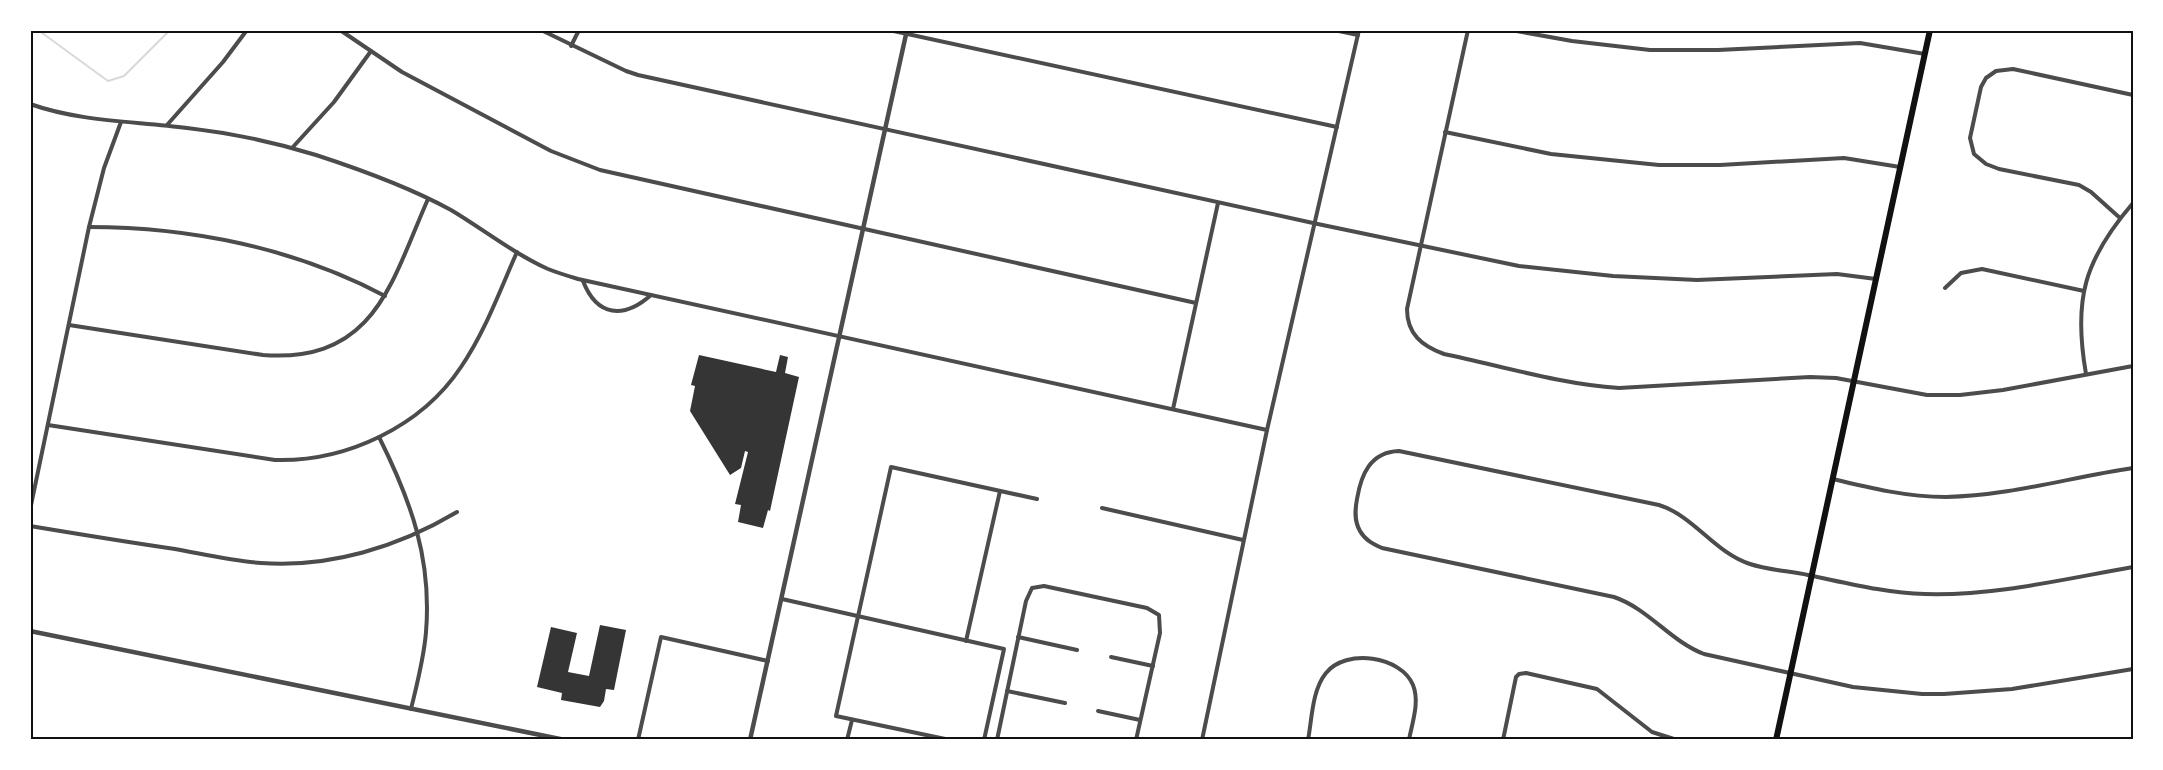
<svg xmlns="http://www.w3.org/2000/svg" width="2163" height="770" font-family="Poppins,sans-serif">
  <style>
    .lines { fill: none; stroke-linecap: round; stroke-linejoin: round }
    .stream { stroke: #d9d9d9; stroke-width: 2 }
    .building { fill: #353535 }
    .minor { stroke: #4c4c4c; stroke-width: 4 }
    .tertiary { stroke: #4c4c4c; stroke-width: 4.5 }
    .primary { stroke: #111; stroke-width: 6 }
    .neatline { fill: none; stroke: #111; stroke-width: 2 }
  </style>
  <rect width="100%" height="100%" fill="#fff"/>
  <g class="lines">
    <polyline class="stream" points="38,30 108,81 124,76 170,30"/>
  </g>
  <g class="building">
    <polygon points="699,355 776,372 780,355 788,357 785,373 799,377 770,511 768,510 763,528 738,522 741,505 735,504 748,452 745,451 741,468 730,475 690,411 695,386 691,385"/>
    <polygon points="600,625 626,630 614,690 606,689 604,701 600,707 561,700 562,693 537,687 551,627 577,633 568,672 589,676"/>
  </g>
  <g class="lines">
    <g class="minor">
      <polyline points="340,30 402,72 551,151 600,170 1196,303"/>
      <polyline points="541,30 626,71 638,75 1313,223 1519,266 1613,276 1697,280 1837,274 1876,279"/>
      <polyline points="889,30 1337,127"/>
      <polyline points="1334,30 1358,35"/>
      <path d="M1468,30L1407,309C1407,334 1422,346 1444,354C1502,366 1560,384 1619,388L1810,377L1836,378L1927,395H1960L2003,390L2133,366"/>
      <polyline points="1511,30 1572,41 1650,50 1718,50 1860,43 1925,54"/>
      <polyline points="571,46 579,30"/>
      <path d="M30,104C81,122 134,121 187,128C231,133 274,142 316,155C362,170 409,187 451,210C483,229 514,254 548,269C558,273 568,276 578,279L1267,430"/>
      <polyline points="167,125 223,62 247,30"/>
      <polyline points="1445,132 1551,154 1659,165 1720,165 1844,158 1900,167"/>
      <polyline points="292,148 334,102 371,51"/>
      <polyline points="2120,218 2091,192 2079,185 1999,169 1986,164 1974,154 1970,138 1981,87 1986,78 1996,71 2013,69 2133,95"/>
      <path d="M89,227C190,227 295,248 385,296"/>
      <path d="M583,281C597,317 624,319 651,295"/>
      <polyline points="1945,288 1961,273 1982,269 2084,291"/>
      <path d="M69,325L263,355C375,363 391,283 428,199"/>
      <path d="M2086,374C2073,300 2084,260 2133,203"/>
      <polyline points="1173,409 1218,203"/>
      <path d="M48,425L275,460C346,462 421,427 461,367C485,332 500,290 517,252"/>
      <path d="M379,437C411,501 432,559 426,632C424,658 417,684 411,709"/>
      <path d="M1833,479C1870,488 1907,497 1946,497C2009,496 2071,477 2133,468"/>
      <polyline points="1102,508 1243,540"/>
      <polyline points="30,510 89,227 104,168 121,122"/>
      <path d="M30,526C78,534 127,542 175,549C203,554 232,561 261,563C330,568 398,547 457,512"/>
      <path d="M2133,567C2064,579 1995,596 1925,594C1885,593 1847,583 1808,575C1789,571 1768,570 1750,564C1715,553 1694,516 1659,505L1399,451C1370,452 1361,475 1357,499C1355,510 1354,521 1360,531C1365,540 1373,544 1382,548L1614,597C1649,609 1670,641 1704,654L1853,687L1922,694H1944L2012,689L2133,669"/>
      <polyline points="782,599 1004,649 984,740"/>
      <polyline points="1018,637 1077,650"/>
      <polyline points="966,641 1000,491"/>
      <polyline points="1111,657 1153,666"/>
      <polyline points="1007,691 1065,703"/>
      <polyline points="1098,711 1140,720"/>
      <polyline points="638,740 661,637 768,661"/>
      <polyline points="847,740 852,720"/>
      <polyline points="950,740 836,716 891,467 1037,499"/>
      <polyline points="997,740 1026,601 1032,588 1044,586 1147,608 1159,615 1160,633 1136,740"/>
      <polyline points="1202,740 1267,430 1359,30"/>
      <path d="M1308,740C1312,719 1312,690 1326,673C1346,648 1401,656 1413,685C1420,702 1412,723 1409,740"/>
      <polyline points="1503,740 1516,677 1519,674 1526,673 1597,689 1652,732 1677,740"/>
    </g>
    <g class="tertiary">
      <polyline points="30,631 565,740"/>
      <polyline points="750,740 907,30"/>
    </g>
    <polyline class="primary" points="1776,740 1930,30"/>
  </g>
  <rect width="2163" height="770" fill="none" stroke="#ffffff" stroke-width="63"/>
  <rect x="32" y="32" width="2100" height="706" class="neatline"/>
</svg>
